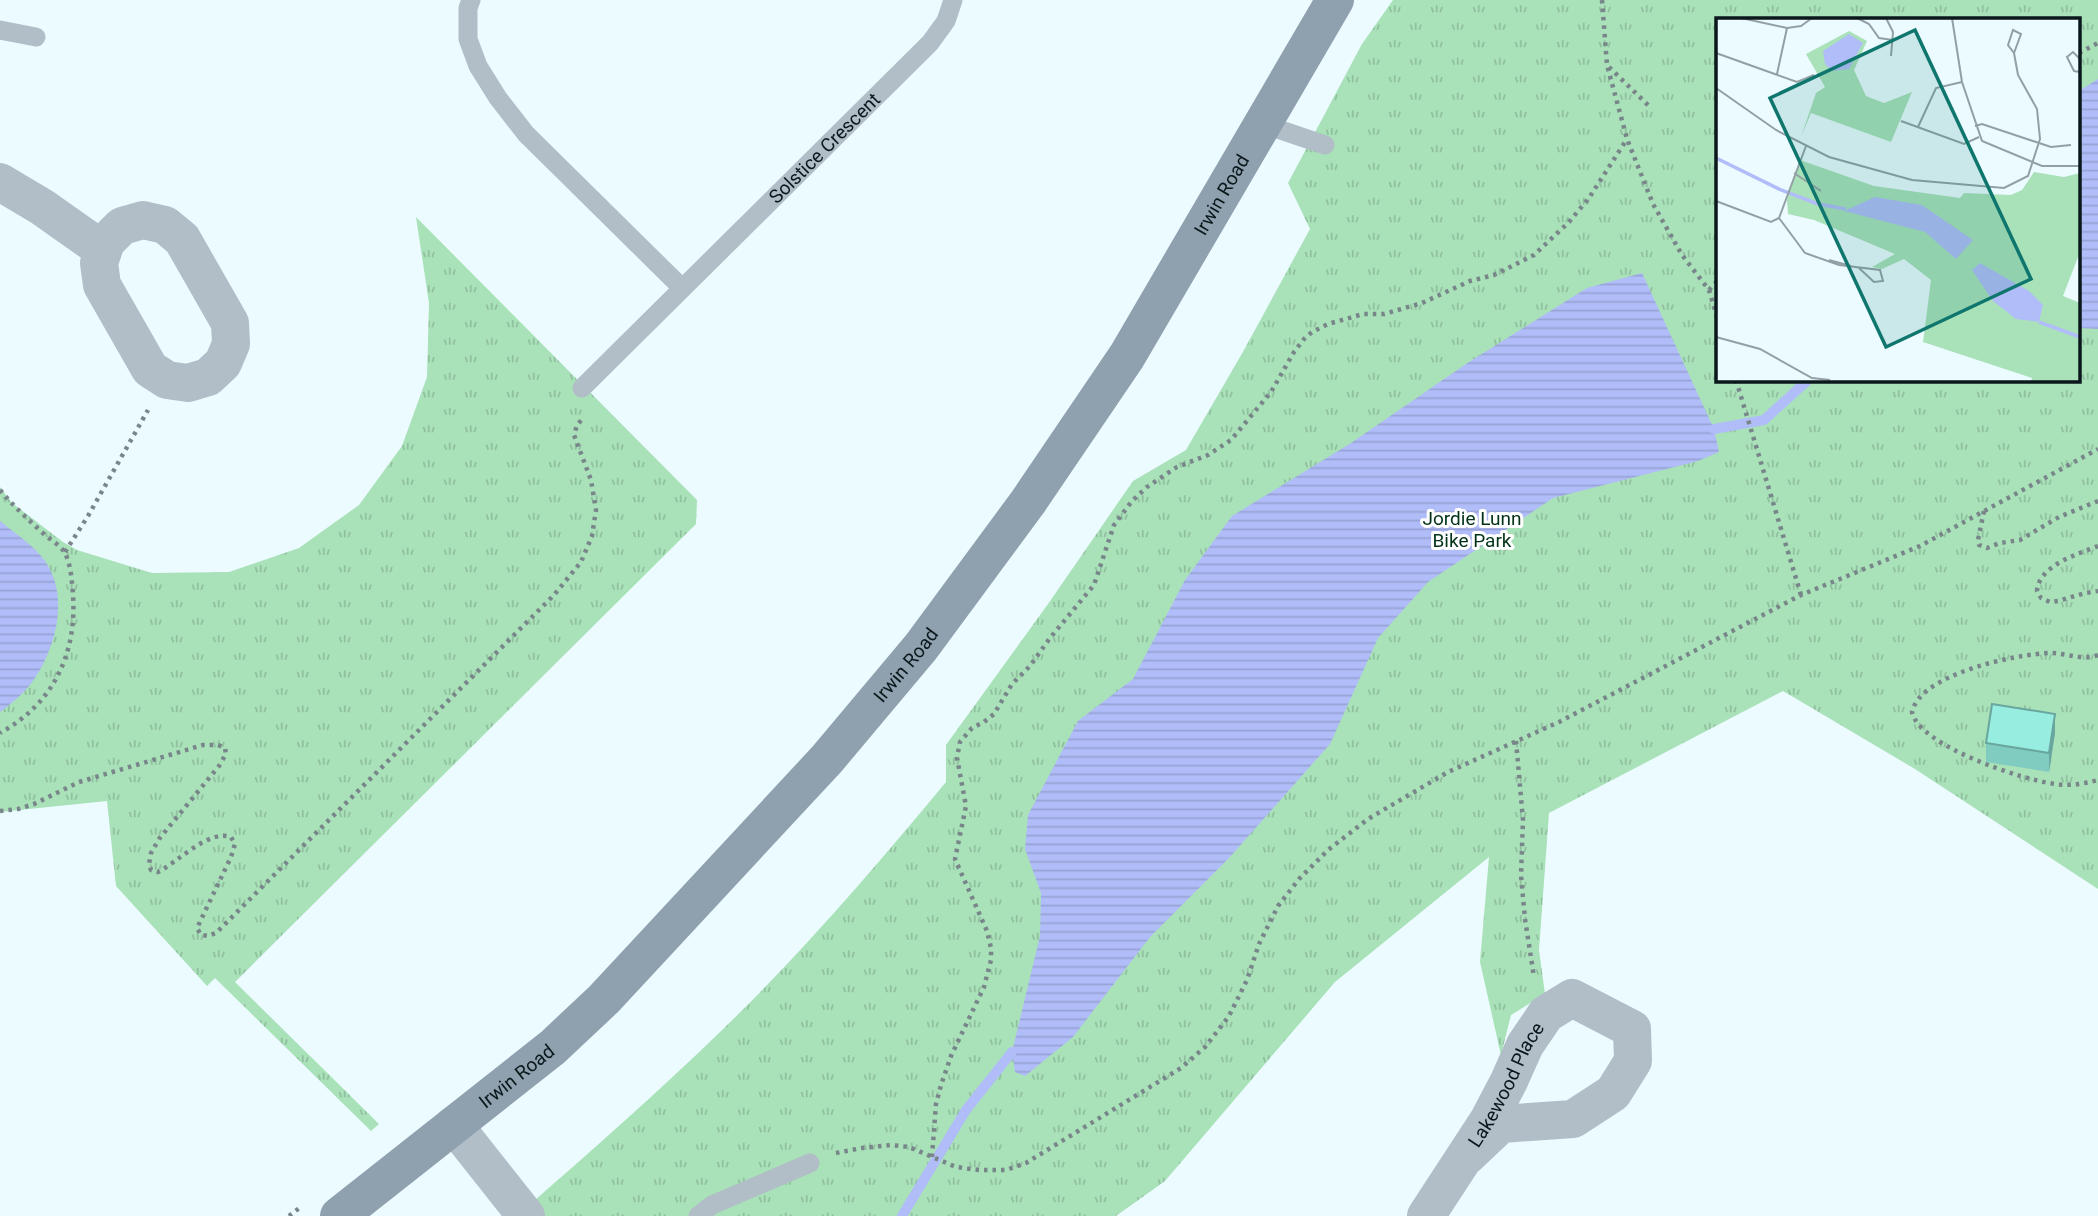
<svg xmlns="http://www.w3.org/2000/svg" width="2098" height="1216" font-family="Roboto,sans-serif">
  <style>
    .grass { fill: url(#grass-tufts); fill-rule: evenodd }
    .water { fill: url(#water-rules) }
    .lines { fill: none; stroke-linecap: round; stroke-linejoin: round }
    .stream { stroke: #b1bdf9; stroke-width: 10 }
    .path { stroke: #78868a; stroke-width: 4.5; stroke-dasharray: 3.5 5; stroke-linecap: butt }
    .lane { stroke: #b1bdc7; stroke-width: 19 }
    .street { stroke: #b1bdc7; stroke-width: 38 }
    .secondary { stroke: #8fa0ae; stroke-width: 38 }
    .wall { fill: #81ccc1 }
    .shaded-wall { fill: #69a69d }
    .building { fill: #96ede0; stroke: #69a69d; stroke-width: 2 }
    .labels { text-anchor: middle; dominant-baseline: central; stroke-width: 6; stroke-linejoin: round; paint-order: stroke }
    .street-label { font-size: 19px; fill: #0a181c; stroke: #fff }
    .park-label { font-size: 19px; fill: #023318; stroke: #fff }
    .inset-river { fill: none; stroke: #b1bdf9; stroke-width: 3.5 }
    .inset-road { fill: none; stroke: #92a0a4; stroke-width: 2 }
    .view { fill: #0f766e; fill-opacity: 0.15; stroke: #0f766e; stroke-width: 3.5 }
    .inset-edge { fill: none; stroke: #0a181c; stroke-width: 3.5 }
  </style>
  <defs>
    <pattern id="grass-tufts" width="24" height="20" patternUnits="userSpaceOnUse" patternTransform="scale(1.75)"><rect width="24" height="20" fill="#a9e1b9"/><path d="M3 7l-1-3M5 7V3M7 7l1-3M15 17l-1-3M17 17v-4M19 17l1-3" fill="none" stroke="#90c09e"/></pattern>
    <pattern id="water-rules" width="6" height="5" patternUnits="userSpaceOnUse" patternTransform="scale(1.75)"><rect width="6" height="5" fill="#b1bdf9"/><path d="M0 2.5h6" fill="none" stroke="#97a2d5"/></pattern>
  </defs>
  <rect width="100%" height="100%" fill="#ecfbff"/>
  <g class="grass">
    <path d="M1393,0H2098V889L1915,769L1783,691L1549,813L1539,950L1545,994L1511,1015L1501,1055L1480,962L1489,857L1335,982L1165,1181L1116,1216H534L526,1208C591,1151 656,1094 719,1033C800,955 874,869 946,782V745L1048,604L1133,481L1186,450L1244,350L1310,229L1288,183L1362,44ZM1718,19H2079V380H1718Z"/>
    <polygon points="416,217 697,500 696,524 235,982 379,1124 371,1131 215,978 207,986 116,886 107,801 0,812 0,487 12,503 63,542 77,550 152,573 229,572 299,548 359,505 402,446 427,377 429,303"/>
  </g>
  <g class="water">
    <polygon points="2098,79 2098,329 2079,328 2079,91"/>
    <polygon points="1642,273 1714,429 1719,452 1698,461 1553,498 1428,582 1378,638 1330,744 1229,858 1150,937 1073,1037 1025,1076 1015,1072 1012,1052 1040,936 1041,893 1025,849 1028,815 1078,721 1133,679 1185,580 1232,516 1351,443 1469,362 1587,288"/>
    <path d="M0,521C14,533 34,545 45,561C69,595 57,645 35,678C26,692 13,702 0,712Z"/>
  </g>
  <g class="lines">
    <g class="stream">
      <polyline points="1714,429 1764,420 1808,380"/>
      <polyline points="902,1216 966,1110 1012,1052"/>
    </g>
    <g class="path">
      <polyline points="1602,0 1607,65 1627,139 1653,204 1682,255 1709,290 1718,321"/>
      <polyline points="2079,53 2098,43"/>
      <polyline points="1609,67 1651,108"/>
      <polyline points="1709,290 1718,280"/>
      <polyline points="1736,380 1801,595"/>
      <path d="M0,490C14,507 29,520 45,535C51,540 61,546 65,553C71,565 72,582 73,595C77,654 53,704 0,733"/>
      <polyline points="1984,511 1978,540 1979,545 1987,548 2000,543 2020,540 2059,517 2098,501"/>
      <path d="M2098,546C2078,554 2039,565 2037,591L2041,598L2050,602L2058,601L2085,593L2098,591"/>
      <polyline points="65,552 88,516 148,410"/>
      <path d="M2098,655C2081,661 2067,653 2050,653C2016,654 1920,674 1912,712C1919,746 2023,780 2055,784C2070,786 2083,784 2098,780"/>
      <polyline points="1516,741 1523,820 1521,876 1525,919 1534,977"/>
      <path d="M0,811L18,809L34,804L79,782L203,745H218L225,748L226,754L219,766L159,839L151,853L149,864L151,870L158,872C178,862 209,829 231,837L235,844L231,857L197,928L201,935L208,936L216,933L554,595L581,562L592,536L596,510L591,480L574,435L577,425L584,417"/>
      <polyline points="836,1153 862,1148 891,1145 909,1147 956,1167 979,1170 1006,1170 1026,1163 1181,1068 1205,1047 1229,1016 1247,980 1259,944 1278,906 1299,879 1328,850 1368,819 1448,772 1559,722 1801,595 1920,546 2098,449"/>
      <polyline points="932,1157 936,1104 941,1085 951,1056 984,987 991,960 991,948 987,931 955,859 966,806 957,758 960,742 972,728 984,722 994,714 1012,684 1030,666 1050,638 1094,585 1114,525 1132,501 1147,487 1177,467 1208,455 1231,440 1271,392 1294,352 1304,339 1312,332 1328,324 1363,314 1384,314 1422,303 1470,281 1494,275 1534,255 1569,222 1589,198 1627,139"/>
      <polyline points="289,1216 302,1206"/>
    </g>
    <g class="lane">
      <polyline points="471,0 468,8 468,39 478,66 498,98 526,134 682,288"/>
      <polyline points="0,30 36,37"/>
      <polyline points="1263,124 1325,145"/>
      <path id="s1" d="M582,388L930,43L946,21L953,0"/>
      <polyline points="698,1216 712,1205 810,1163"/>
    </g>
    <g class="street">
      <polyline points="0,182 42,207 103,250"/>
      <polygon points="143,220 165,225 182,239 230,323 231,344 223,363 208,377 188,383 167,380 150,369 102,285 99,263 106,242 122,226"/>
      <polyline points="454,1125 526,1216"/>
      <path id="s2" d="M1426,1216L1488,1121L1509,1081L1525,1045L1546,1014L1572,998L1632,1029L1633,1061L1613,1093L1573,1119L1501,1124L1467,1156"/>
    </g>
    <path class="secondary" id="s3" d="M339,1216L553,1047L604,999L827,759L921,647L1028,502L1127,356L1335,0"/>
  </g>
  <polygon class="wall" points="2055,733 2049,772 1986,762 1986,743"/>
  <polygon class="shaded-wall" points="2055,714 2055,733 2049,772 2049,753"/>
  <polygon class="building" points="1992,704 2055,714 2049,753 1986,743"/>
  <g class="labels">
    <g class="street-label">
      <text stroke="none"><textPath href="#s1" startOffset="341">Solstice Crescent</textPath></text>
      <text stroke="none"><textPath href="#s3" startOffset="1360">Irwin Road</textPath></text>
      <text stroke="none"><textPath href="#s3" startOffset="793">Irwin Road</textPath></text>
      <text stroke="none"><textPath href="#s3" startOffset="226">Irwin Road</textPath></text>
      <text stroke="none"><textPath href="#s2" startOffset="154">Lakewood Place</textPath></text>
    </g>
    <g class="park-label">
      <text x="1472" y="518">Jordie Lunn<tspan x="1472" dy="22">Bike Park</tspan></text>
    </g>
  </g>
  <g transform="translate(1716 18)">
    <rect width="364" height="364" fill="#ecfbff"/>
    <path d="M133,13L151,23L138,52L150,78L168,85L196,74L175,124L95,95L85,119L100,75L109,69L90,36ZM84,142L158,168L244,180L248,175L295,177L306,172L318,154L348,159L364,155V234L347,278L364,285V364H315L316,360L207,324L215,262L188,241L166,251L156,249L179,236L98,202L72,196L71,182Z" fill="#a9e1b9"/>
    <path d="M133,16L147,25L133,51L116,53L109,46L107,33ZM159,179L206,187L257,222L240,241L209,214L128,193ZM264,245L313,273L327,287L323,304L300,301L277,283L256,252Z" fill="#b1bdf9"/>
    <path class="inset-river" d="M0,140L65,172L102,186L130,191M323,304L364,319"/>
    <path class="inset-road" d="M25,0L71,10L85,8L96,0M141,0L153,6L163,20L177,22M170,0L177,14L175,38M236,0L246,64L266,123L326,148H364M297,12L305,16L298,35L292,27ZM0,35L81,64L98,57M364,41L357,34L351,39L358,53L364,54M61,56L71,10M0,70L60,112L113,139L196,162L288,170L312,158L324,121L321,91L302,57L298,35M185,103L248,126L263,119M259,108L266,106L335,129L355,127M202,109L220,70L246,64M78,155L105,173M0,183L55,204L63,200L90,128M63,200L89,235L123,247L164,252L167,263L158,264L143,250M113,242L135,248M0,319L44,331L96,360L114,362"/>
    <path class="view" d="M199,12L315,261L170,329L54,80Z"/>
    <rect width="364" height="364" class="inset-edge"/>
  </g>
</svg>
